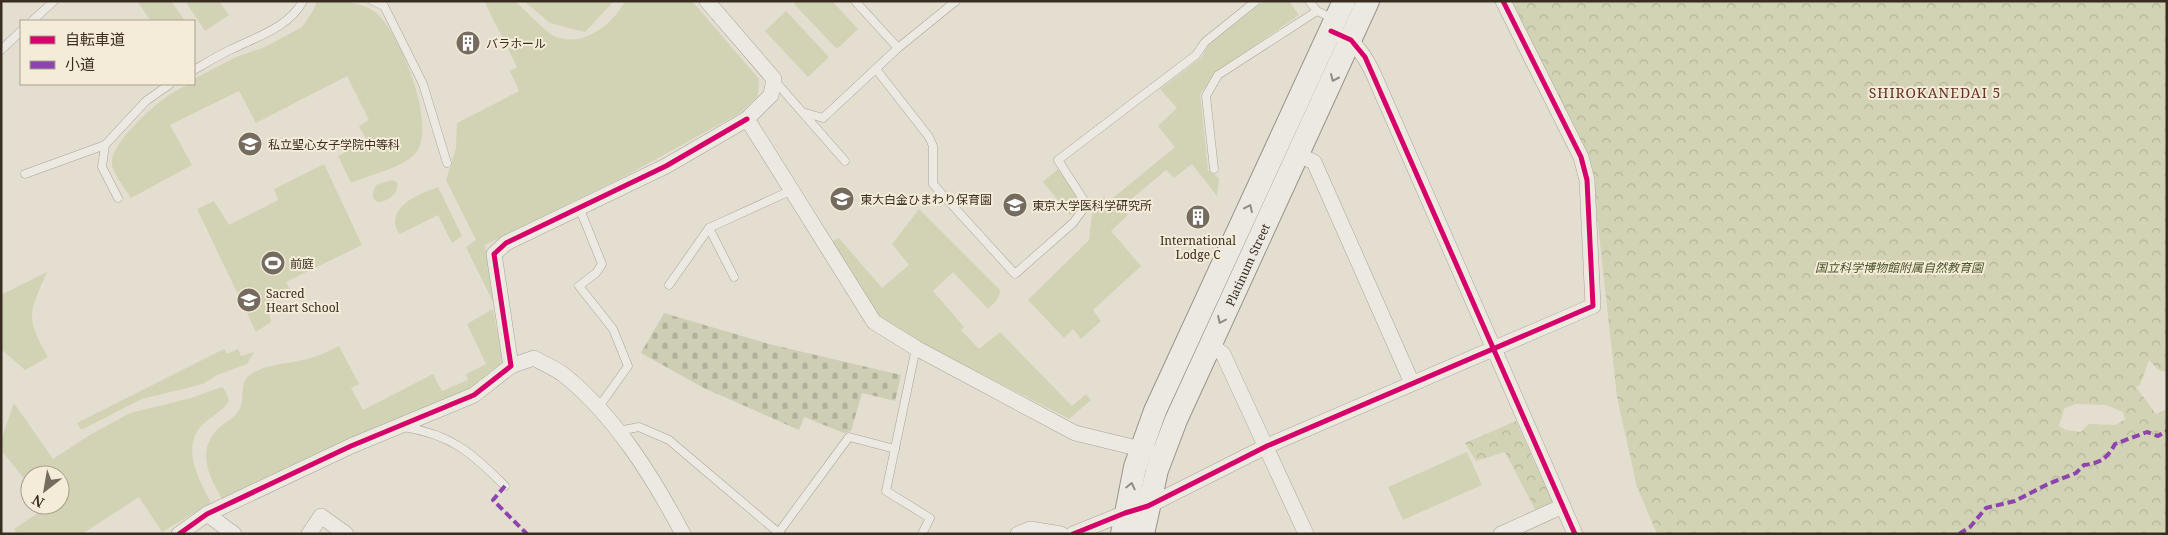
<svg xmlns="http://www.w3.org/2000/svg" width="2168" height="535" font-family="'Noto Serif','Noto Sans JP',serif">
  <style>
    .green { fill: #d2d3b4 }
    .forest { fill: url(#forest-crowns); fill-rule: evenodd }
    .cemetery { fill: url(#cemetery-stones) }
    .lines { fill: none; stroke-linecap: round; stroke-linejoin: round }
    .lane-casing { stroke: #aaa499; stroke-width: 9 }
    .street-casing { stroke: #aaa499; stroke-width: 16 }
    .secondary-casing { stroke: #99938a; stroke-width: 24 }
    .lane { stroke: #ece9e2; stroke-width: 8 }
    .street { stroke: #ece9e2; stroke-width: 15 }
    .secondary { stroke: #ece9e2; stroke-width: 22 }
    .quiet { stroke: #8e44ad; stroke-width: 4; stroke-dasharray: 8 4; stroke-linecap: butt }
    .cycleway-casing { stroke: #f4ecd8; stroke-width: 8 }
    .cycleway { stroke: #d6006c; stroke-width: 5 }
    .oneway { stroke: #928b82 }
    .labels { text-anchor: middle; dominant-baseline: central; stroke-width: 4; stroke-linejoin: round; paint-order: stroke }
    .poi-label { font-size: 12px; fill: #392d21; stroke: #f4ecd8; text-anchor: start }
    .street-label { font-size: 12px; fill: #392d21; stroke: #f4ecd8 }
    .park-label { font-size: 12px; font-style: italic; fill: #485429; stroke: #f4ecd8 }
    .neighbourhood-label { font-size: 14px; letter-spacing: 1px; fill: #633223; stroke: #f4ecd8 }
  </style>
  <defs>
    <pattern id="forest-crowns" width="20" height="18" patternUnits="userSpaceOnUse" patternTransform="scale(1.25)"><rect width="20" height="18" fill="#d2d3b4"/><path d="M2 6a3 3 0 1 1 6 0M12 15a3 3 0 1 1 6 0" fill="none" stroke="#b5b59a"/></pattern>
    <pattern id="cemetery-stones" width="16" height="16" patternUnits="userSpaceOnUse" patternTransform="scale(1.25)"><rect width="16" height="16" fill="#cdceb4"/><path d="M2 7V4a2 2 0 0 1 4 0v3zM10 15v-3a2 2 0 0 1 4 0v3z" fill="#b1b19a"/></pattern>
  </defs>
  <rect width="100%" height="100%" fill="#e4ded1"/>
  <g class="green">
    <polygon points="137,1 171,1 185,21 151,21"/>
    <polygon points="185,1 219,1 229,15 205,31"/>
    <path d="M317,1C337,1 358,0 375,12C400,31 440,131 414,155C401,168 369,175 351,183L338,156L367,141L359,126L369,120L347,76L256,123L239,91L170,125L192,165L131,198C126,190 113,173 112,165C108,142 173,84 194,84V79L236,57L265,47L302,27L313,11Z"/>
    <path d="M484,1H515C524,9 546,33 556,37C584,47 612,25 625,1H692L759,79L758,96L740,113L629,174L485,245L494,304L466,247L476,240L446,180L456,148L457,123L519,91L510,71L517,67Z"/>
    <polygon points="524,1 614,1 585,32 550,23"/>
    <polygon points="797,1 832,1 858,29 837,49 794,4"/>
    <polygon points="1264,1 1289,1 1299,15 1217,72 1200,94 1208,170 1219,178 1217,196 1192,164 1174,178 1166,170 1122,207 1128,215 1111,231 1141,266 1093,310 1101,321 1081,339 1073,329 1064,338 1028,300 1089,240 1093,205 1104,197 1108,202 1175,147 1158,126 1177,108 1160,89 1202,57 1208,45"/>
    <polygon points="786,11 829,57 808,77 765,31"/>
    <polygon points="324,164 362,245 286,282 290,290 267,303 271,322 256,332 197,209 214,201 229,225 278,200 274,189"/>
    <polygon points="1058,169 1076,195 1077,208 1070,215 1043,182"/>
    <path d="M392,180L397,182C399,194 388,202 377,202L373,198V192L376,185Z"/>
    <path d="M438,187L462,236L452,243L438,215L400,234C398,232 395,227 395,224C394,202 423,193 438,187Z"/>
    <path d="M919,209L1000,290C1000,299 994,303 988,309L953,272L933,291L964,327L961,330L979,349L1000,332L1072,406L1086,394L1091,400L1069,419L891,327L873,314L830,242L839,238L882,288L909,265L892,244Z"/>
    <path d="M47,272C29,314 25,316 48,357L25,370L1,349V295Z"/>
    <path d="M493,309L503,363L472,388L222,499C210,478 197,454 215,432C221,424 232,420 238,412C247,400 237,383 251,374C266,364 287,364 303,360C316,357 327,352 339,346L359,384L351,388L363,410L433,374L442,391L468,380L466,374L486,364L467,324Z"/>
    <polygon points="224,349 227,354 238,349 241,356 254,352 247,364 217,375 203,384 142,399 81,430 77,423"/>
    <path d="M222,387L226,392L229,401C223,411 212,416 203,424C180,448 199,479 211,503L162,532L139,497L82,534H17L14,529L47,507L46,505H60V475H30V486L1,450V440L14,403L53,459L88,436L130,413L191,398Z"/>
    <polygon points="1467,452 1482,485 1403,520 1388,487"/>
  </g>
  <g class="forest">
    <path d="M1509,1H2167V372L2158,370L2149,360L2140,385L2136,387L2156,414L2167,409V534H1657L1637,487L1617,397L1591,162ZM2075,404L2106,405L2123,412L2125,419L2116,425L2088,424L2081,432L2066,430L2059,426L2064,409Z"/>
    <polygon points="1516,421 1553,503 1536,511 1505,452 1476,461 1465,443"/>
  </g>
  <polygon class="cemetery" points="664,313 769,344 901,375 895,401 862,393 851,431 844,433 804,417 799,430 704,388 641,353"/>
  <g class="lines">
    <defs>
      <g id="lane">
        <polyline points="373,1 384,6 423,84 447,163"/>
        <polyline points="855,1 898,48"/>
        <polyline points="1309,1 1317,11 1334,19"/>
        <polyline points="32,21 54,1"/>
        <polyline points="1,50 21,31"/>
        <polyline points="876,69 929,137 933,146 933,184 1015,274 1073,223 1084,208 1083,199 1058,160 1196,55 1205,42 1256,1"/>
        <path d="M194,70C206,63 219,55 232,49C258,36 288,28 303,1"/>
        <polyline points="775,81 802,112 823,118 898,48 956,1"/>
        <polyline points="802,112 845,161"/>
        <polyline points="105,145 102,167 118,198"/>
        <polyline points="1214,169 1206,96 1218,75 1317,11"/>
        <polyline points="25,174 105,145 146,101 170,84"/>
        <polyline points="579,207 602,264 596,273 579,286 613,329 628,366 598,408"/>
        <polyline points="709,228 734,277"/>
        <polyline points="669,285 709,228 792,190"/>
        <polyline points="916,348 886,491 930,518 922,534"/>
        <path d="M403,427C451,434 472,453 505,486"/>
        <polyline points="618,431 639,427 669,440 780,534"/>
        <polyline points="779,532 849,437 895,449"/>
      </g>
      <g id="street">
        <polyline points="707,1 774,79 771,95 747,119 874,322 916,348 1075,433 1149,451"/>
        <path d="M1343,37C1358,44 1366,59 1373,73L1575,534"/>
        <polyline points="1299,155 1314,162 1412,383"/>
        <polyline points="1210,344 1223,354 1306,534"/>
        <path d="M511,366L534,358C544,364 555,368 564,375C615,416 653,477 683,534"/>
        <polyline points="207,514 234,534"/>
        <polyline points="179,534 207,514 351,446 474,395 511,366 494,254 506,243 666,166 747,119"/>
        <polyline points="309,534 321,516 346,534"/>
        <polyline points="1018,534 1030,529 1061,534"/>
        <polyline points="1073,534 1125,513 1148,506 1267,446 1593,306 1587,180 1581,157 1503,1"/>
        <polyline points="1501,534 1563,506"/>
      </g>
      <g id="secondary">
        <polyline points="1122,534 1135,467 1155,411 1344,1"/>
        <path id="s1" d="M1143,534L1157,470L1176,420L1368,1"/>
      </g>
    </defs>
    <use href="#lane" class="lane-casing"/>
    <use href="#street" class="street-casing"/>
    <use href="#secondary" class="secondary-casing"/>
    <use href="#lane" class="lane"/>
    <use href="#street" class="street"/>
    <use href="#secondary" class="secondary"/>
    <g class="quiet">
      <polyline points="505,486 493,500 527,534"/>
      <path d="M1959,534L1970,527L1986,508L2015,501L2048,484L2076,473L2084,465C2100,463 2107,459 2115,444L2147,432L2158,436L2167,431"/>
    </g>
    <defs>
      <g id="cycleway">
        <polyline points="1331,31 1351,40 1365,57 1575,534"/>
        <polyline points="179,534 207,514 351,446 474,395 511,366 494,254 506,243 666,166 747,119"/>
        <polyline points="1073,534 1125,513 1148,506 1267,446 1593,306 1587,180 1581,157 1503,1"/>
      </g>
    </defs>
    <use href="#cycleway" class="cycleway-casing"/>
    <use href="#cycleway" class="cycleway"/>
  </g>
  <defs><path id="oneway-chevron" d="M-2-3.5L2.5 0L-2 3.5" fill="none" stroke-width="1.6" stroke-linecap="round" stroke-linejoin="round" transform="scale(1.25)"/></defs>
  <g class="oneway">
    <use href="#oneway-chevron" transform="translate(1334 78) rotate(114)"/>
    <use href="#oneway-chevron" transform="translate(1249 208) rotate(-65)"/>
    <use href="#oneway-chevron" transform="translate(1221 320) rotate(115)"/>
    <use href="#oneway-chevron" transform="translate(1131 486) rotate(-77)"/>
  </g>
  <defs>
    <symbol id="building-disc" viewBox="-11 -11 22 22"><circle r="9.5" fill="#756b5f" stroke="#f4ecd8"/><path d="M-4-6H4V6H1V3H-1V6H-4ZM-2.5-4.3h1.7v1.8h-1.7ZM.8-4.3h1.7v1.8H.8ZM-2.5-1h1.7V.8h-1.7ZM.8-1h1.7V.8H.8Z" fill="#fff"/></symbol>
    <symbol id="school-disc" viewBox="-11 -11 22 22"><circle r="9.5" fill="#756b5f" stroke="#f4ecd8"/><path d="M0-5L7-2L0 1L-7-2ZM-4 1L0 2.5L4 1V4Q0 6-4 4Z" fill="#fff"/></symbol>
    <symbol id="university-disc" viewBox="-11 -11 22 22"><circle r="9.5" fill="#756b5f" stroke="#f4ecd8"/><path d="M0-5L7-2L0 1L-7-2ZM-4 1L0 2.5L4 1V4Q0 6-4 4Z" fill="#fff"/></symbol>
    <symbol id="stadium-disc" viewBox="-11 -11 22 22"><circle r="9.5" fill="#756b5f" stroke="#f4ecd8"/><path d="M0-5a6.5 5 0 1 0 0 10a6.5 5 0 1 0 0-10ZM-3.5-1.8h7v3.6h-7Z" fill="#fff"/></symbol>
  </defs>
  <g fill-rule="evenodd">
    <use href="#building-disc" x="454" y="29" width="28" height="28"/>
    <use href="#school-disc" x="236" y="130" width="28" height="28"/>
    <use href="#school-disc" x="828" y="185" width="28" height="28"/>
    <use href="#university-disc" x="1001" y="191" width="28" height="28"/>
    <use href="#building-disc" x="1184" y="203" width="28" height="28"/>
    <use href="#stadium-disc" x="259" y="249" width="28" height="28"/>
    <use href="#school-disc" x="235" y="286" width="28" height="28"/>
  </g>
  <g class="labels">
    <g class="poi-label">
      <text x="486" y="43">バラホール</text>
      <text x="268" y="144">私立聖心女子学院中等科</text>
      <text x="860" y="199">東大白金ひまわり保育園</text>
      <text x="1032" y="205">東京大学医科学研究所</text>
      <text x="1198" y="240" text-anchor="middle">International<tspan x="1198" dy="14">Lodge C</tspan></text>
      <text x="290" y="263">前庭</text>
      <text x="266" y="293">Sacred<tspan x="266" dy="14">Heart School</tspan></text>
    </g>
    <g class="street-label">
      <text stroke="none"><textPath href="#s1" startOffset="290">Platinum Street</textPath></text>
    </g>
    <g class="park-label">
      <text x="1899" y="267">国立科学博物館附属自然教育園</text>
    </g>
    <g class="neighbourhood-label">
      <text x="1935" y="92">SHIROKANEDAI 5</text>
    </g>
  </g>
  <rect width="2168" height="535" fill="none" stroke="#392d21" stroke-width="5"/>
  <rect x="20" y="20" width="175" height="65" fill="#f4ecd8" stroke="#a9a08f"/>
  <rect x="30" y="36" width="25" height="8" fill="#d6006c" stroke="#a9a08f"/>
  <text x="65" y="45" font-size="15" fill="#392d21">自転車道</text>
  <rect x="30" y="61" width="25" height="8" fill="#8e44ad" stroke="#a9a08f"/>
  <text x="65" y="70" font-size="15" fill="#392d21">小道</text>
  <g transform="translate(45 490) rotate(211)"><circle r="24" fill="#f4ecd8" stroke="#a9a08f"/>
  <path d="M0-4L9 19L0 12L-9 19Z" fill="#756b5f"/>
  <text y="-8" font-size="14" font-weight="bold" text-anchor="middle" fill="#392d21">N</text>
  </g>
</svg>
